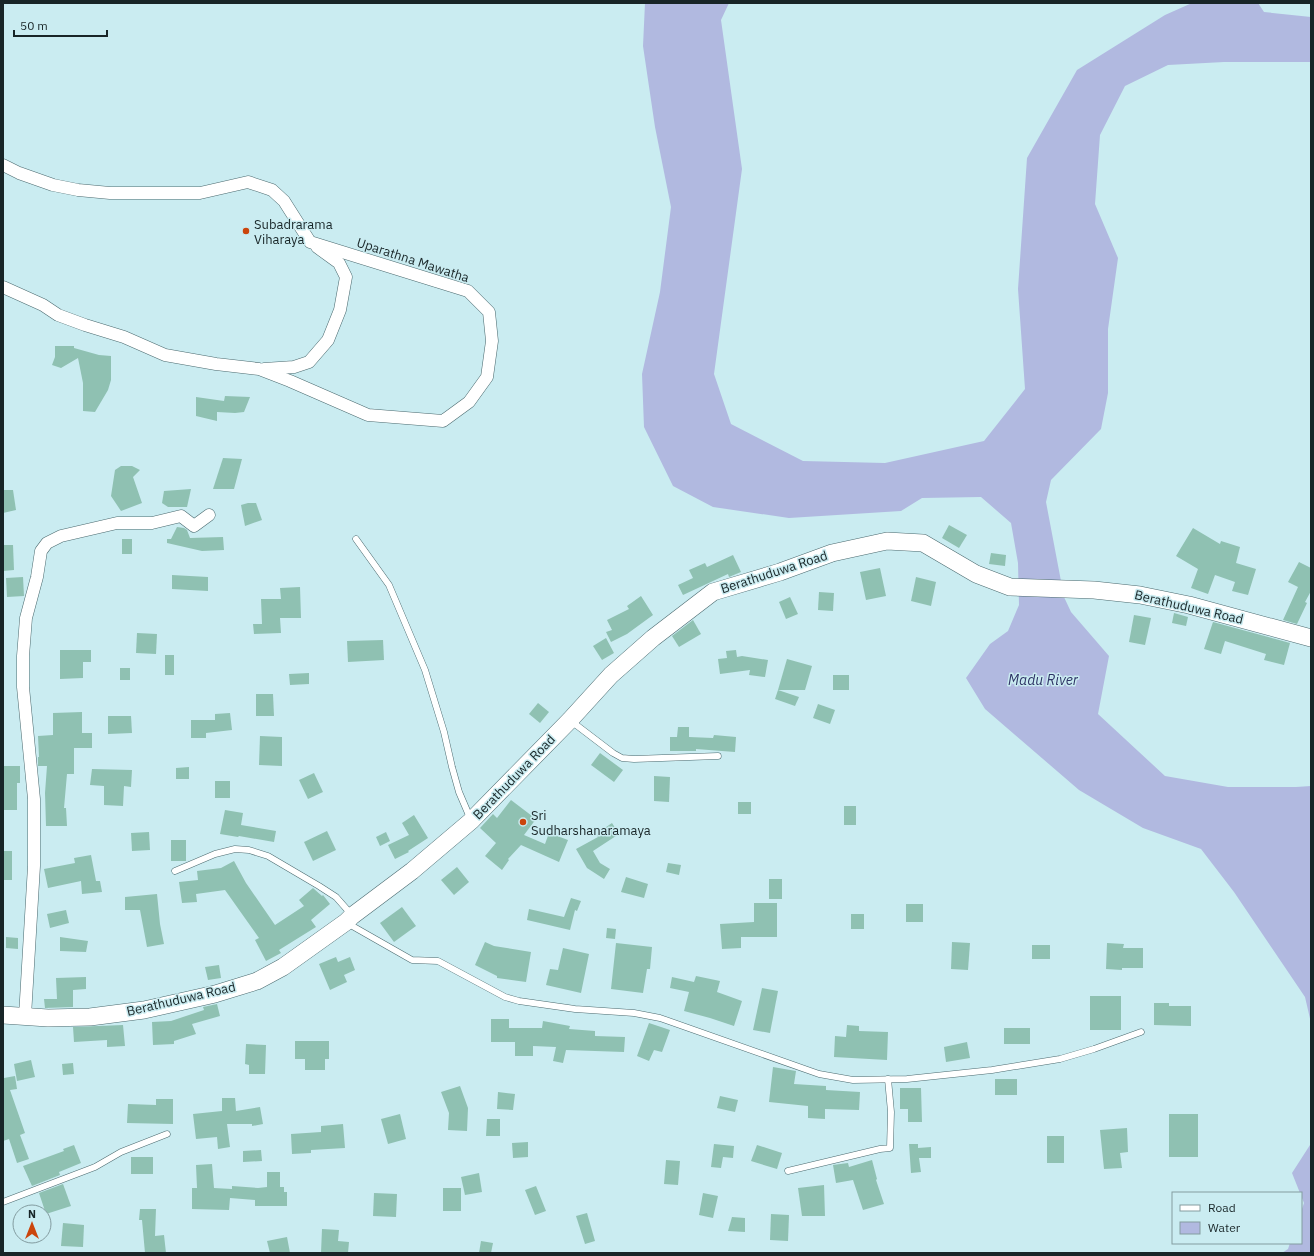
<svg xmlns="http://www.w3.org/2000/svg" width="1314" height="1256" font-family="'IBM Plex Sans',sans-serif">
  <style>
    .water { fill: #b1b9e0 }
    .building { fill: #8fc1b2 }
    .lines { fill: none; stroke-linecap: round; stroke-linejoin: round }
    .lane-casing { stroke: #4b6a6f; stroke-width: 7 }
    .street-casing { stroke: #4b6a6f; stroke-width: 13 }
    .secondary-casing { stroke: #4b6a6f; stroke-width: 18 }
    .lane { stroke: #fff; stroke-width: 6 }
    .street { stroke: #fff; stroke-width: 12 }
    .secondary { stroke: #fff; stroke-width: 17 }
    .poi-dot { fill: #cb450c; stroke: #caecf1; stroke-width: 1.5 }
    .labels { text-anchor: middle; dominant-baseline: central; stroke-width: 3; stroke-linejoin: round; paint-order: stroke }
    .poi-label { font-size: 13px; fill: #182527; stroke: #caecf1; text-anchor: start }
    .street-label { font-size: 13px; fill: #182527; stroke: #caecf1 }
    .water-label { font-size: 14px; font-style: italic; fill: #2e3365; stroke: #caecf1 }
  </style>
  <rect width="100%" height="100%" fill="#caecf1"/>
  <g class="water">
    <polygon points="645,3 729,3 721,20 742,169 714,374 731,424 803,461 885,463 984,441 1025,389 1018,289 1027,158 1077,70 1165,15 1192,3 1258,3 1264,12 1311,17 1311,62 1224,62 1168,65 1125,86 1100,135 1095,204 1118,258 1108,329 1108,393 1101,429 1051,480 1046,502 1064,597 1071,612 1109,656 1098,714 1165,776 1228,787 1296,787 1311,786 1311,1023 1305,997 1234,892 1201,849 1143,828 1079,790 985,709 966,678 990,644 1008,631 1019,605 1018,563 1011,523 981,497 922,498 901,511 789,518 713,507 673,486 644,427 642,374 660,292 671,207 655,127 643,46"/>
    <polygon points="1311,1139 1311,1253 1282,1253 1288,1249 1290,1243 1301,1243 1301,1212 1304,1203 1292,1173 1310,1145"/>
  </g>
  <g class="building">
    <polygon points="55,346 74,346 74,348 99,355 111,356 111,380 108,390 95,412 83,411 83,383 78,358 61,368 52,365 55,357"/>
    <polygon points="225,396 250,397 244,412 235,413 217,412 217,421 196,416 196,397 224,401"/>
    <polygon points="223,458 242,459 234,489 213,489"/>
    <polygon points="121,466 132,466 140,470 133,477 142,503 121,511 111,496 115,470"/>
    <polygon points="191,489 187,507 168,507 162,503 164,491"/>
    <polygon points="3,490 13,490 16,510 3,513"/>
    <polygon points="248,503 256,503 262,520 245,526 241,505"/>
    <polygon points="949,525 967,535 959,548 942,538"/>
    <polygon points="177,527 184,528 187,530 190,538 223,537 224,550 202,551 167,543 167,539 171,539"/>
    <polygon points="1193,528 1220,544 1221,541 1240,547 1236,563 1256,569 1248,595 1232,591 1235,582 1215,575 1208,594 1191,588 1198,569 1176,556"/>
    <rect x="122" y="539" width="10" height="15"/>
    <polygon points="3,545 13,545 14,570 3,571"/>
    <polygon points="991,553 1006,555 1005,566 989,564"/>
    <polygon points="733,555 741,572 729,577 728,574 683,595 678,585 693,578 689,570 705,563 707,567"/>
    <polygon points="1299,562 1311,568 1311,591 1305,602 1307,603 1297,624 1283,620 1298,587 1288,582"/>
    <polygon points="880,568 886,596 866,600 860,572"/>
    <polygon points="172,575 208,577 208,591 172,589"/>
    <polygon points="23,577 24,596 7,597 6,578"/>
    <polygon points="916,577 936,582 931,606 911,601"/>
    <polygon points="300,587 301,618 280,618 281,633 254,634 253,624 262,624 261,599 281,599 280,588"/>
    <polygon points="819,592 834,593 833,611 818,610"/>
    <polygon points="641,596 653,615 627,634 611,642 606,632 612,630 607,620 629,609 627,606"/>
    <polygon points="790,597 798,614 786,619 779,602"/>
    <polygon points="1174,613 1188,617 1186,626 1172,623"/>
    <polygon points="1134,615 1151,618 1145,645 1129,642"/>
    <polygon points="693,620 701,634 679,647 672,636"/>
    <polygon points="1213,622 1290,643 1284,665 1264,660 1266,654 1225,641 1221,654 1204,649"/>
    <polygon points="137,633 157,634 156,654 136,653"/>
    <polygon points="606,638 614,653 602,660 593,646"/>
    <polygon points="383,640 384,660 348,662 347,641"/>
    <polygon points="60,650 91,650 91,662 83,662 83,678 60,679"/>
    <polygon points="736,650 737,657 742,656 768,660 765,677 749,675 750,670 720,674 718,659 727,658 726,651"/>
    <rect x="165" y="655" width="9" height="20"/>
    <polygon points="787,659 812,666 805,690 778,690"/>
    <rect x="120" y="668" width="10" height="12"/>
    <polygon points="309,673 309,684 290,685 289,674"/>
    <rect x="833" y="675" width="16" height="15"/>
    <polygon points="778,690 799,697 795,706 775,699"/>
    <polygon points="256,694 273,694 274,716 256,716"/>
    <polygon points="538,703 549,712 540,723 529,714"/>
    <polygon points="818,704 835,710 830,724 813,718"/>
    <polygon points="82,712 82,733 92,733 92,748 74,748 74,774 67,774 64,808 66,808 67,826 46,826 45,793 47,766 38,766 38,757 39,757 38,736 53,735 53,713"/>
    <polygon points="230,713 232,730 206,733 206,738 191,738 191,720 215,720 215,714"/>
    <polygon points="108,716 131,716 132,733 108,734"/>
    <polygon points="678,727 689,727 689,737 713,738 714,735 736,737 735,752 696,749 696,751 670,751 670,737 677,737"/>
    <polygon points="260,736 282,737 282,766 259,765"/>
    <polygon points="600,753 623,770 614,782 591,765"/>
    <polygon points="3,766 20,766 20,783 17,783 17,810 3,810"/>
    <polygon points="189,767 189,779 176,779 176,768"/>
    <polygon points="92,769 132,770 131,787 124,786 123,806 104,805 104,786 90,785"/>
    <polygon points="314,773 323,792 308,799 299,780"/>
    <polygon points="654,776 670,777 669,802 654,801"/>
    <rect x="215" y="781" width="15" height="17"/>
    <polygon points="511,800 536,819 524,835 545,844 549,833 568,840 559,862 521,845 508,859 509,860 502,870 485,856 496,843 480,828 493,814 497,818"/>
    <rect x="738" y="802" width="13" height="12"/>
    <rect x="844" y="806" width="12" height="19"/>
    <polygon points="225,810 243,813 241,825 276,831 274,842 239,836 238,837 220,834"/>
    <polygon points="414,815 428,838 408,851 409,852 395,859 388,845 409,835 402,823"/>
    <polygon points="612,823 619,834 593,851 600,863 610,869 604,879 587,868 576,849 598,837 596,834"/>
    <polygon points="327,831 336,850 313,861 304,842"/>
    <polygon points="149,832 150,850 132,851 131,833"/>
    <polygon points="386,832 390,841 380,846 376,837"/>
    <rect x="171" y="840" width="15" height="21"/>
    <rect x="3" y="851" width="9" height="29"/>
    <polygon points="91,855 96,881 100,881 102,892 82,894 81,881 48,888 44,869 75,863 74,858"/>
    <polygon points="234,861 246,883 275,925 304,906 299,900 313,888 322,896 323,895 330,904 311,920 316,927 279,950 281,953 266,961 255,940 259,938 225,890 196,894 197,902 182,903 179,882 198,880 197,871 221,868"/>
    <polygon points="668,863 681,865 679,875 666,872"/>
    <polygon points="457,867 469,882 454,895 441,880"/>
    <polygon points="626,877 648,884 644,898 621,892"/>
    <rect x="769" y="879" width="13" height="20"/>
    <polygon points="157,894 160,924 164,944 147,947 140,910 125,910 125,897"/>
    <polygon points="571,898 581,901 577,911 575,910 570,930 527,920 529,909 564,917"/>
    <polygon points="754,903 777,903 777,937 741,937 741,948 722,949 720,924 754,922"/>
    <rect x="906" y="904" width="17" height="18"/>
    <polygon points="402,907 416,926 394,942 380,923"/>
    <polygon points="66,910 69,923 50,928 47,914"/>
    <rect x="851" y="914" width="13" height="15"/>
    <polygon points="607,928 616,929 615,939 606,938"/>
    <polygon points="6,937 18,938 18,949 6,948"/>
    <polygon points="60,937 88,941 86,952 60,951"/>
    <polygon points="485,942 494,946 531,952 526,982 497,978 497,976 475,965"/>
    <polygon points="952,942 970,943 968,970 951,969"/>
    <polygon points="616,943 652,947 650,969 647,969 643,993 611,989"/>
    <polygon points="1107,943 1124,944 1123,948 1143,948 1143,968 1122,968 1122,970 1106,969"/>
    <rect x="1032" y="945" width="18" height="14"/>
    <polygon points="563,948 589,954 581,993 546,985 550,969 558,970"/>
    <polygon points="336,957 338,962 350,957 355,970 344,975 347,982 330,990 319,964"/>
    <polygon points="219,965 221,978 208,980 205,967"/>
    <polygon points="696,976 720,981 717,992 742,1001 734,1026 710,1018 684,1011 689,992 670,988 672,977 694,982"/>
    <polygon points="86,977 86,989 73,990 73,1007 45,1008 44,999 57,999 56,978"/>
    <polygon points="762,988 778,991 770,1033 753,1030"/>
    <rect x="1090" y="996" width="31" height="34"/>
    <polygon points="1154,1003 1169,1003 1169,1006 1191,1006 1191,1026 1154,1025"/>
    <polygon points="217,1004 220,1016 192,1024 196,1034 174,1041 174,1044 153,1045 152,1022 171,1021 204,1010 203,1007"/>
    <polygon points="491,1019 509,1019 509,1028 542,1028 543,1021 570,1026 569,1029 595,1031 595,1036 625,1037 624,1052 566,1050 563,1063 553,1061 556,1047 533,1046 533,1056 515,1056 515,1042 491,1042"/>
    <polygon points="649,1023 670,1030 662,1052 654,1050 649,1061 637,1056"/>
    <polygon points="123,1025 125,1046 107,1047 107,1040 74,1042 73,1027"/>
    <polygon points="847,1025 859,1026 859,1031 888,1032 887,1060 834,1057 835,1036 846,1037"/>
    <rect x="1004" y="1028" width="26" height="16"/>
    <polygon points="295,1041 329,1041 329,1059 325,1059 325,1070 305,1070 305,1059 295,1059"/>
    <polygon points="967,1042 970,1058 946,1062 944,1047"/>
    <polygon points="246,1044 266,1045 265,1074 249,1074 249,1065 245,1064"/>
    <polygon points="31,1060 35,1077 17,1081 14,1064"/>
    <polygon points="73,1063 74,1074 63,1075 62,1064"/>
    <polygon points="773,1067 796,1071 794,1084 826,1086 826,1090 860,1092 859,1110 825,1109 825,1119 808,1118 808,1106 769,1102"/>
    <polygon points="3,1075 4,1078 15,1076 17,1089 10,1090 25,1133 20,1135 29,1159 17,1163 9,1139 3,1141"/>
    <rect x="995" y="1079" width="22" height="16"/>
    <polygon points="460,1086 468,1108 467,1131 448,1130 449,1113 441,1092"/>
    <polygon points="900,1088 921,1088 922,1122 908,1122 908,1109 900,1109"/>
    <polygon points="498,1092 515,1094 513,1110 497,1109"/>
    <polygon points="720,1096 738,1100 735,1112 717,1108"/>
    <polygon points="222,1098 235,1098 236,1111 260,1107 263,1124 252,1126 252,1124 227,1124 230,1147 218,1149 217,1137 196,1139 193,1114 222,1111"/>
    <polygon points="156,1099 173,1099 173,1124 127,1123 128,1104 156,1105"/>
    <polygon points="400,1114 406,1139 388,1144 381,1119"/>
    <rect x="1169" y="1114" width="29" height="43"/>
    <polygon points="487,1119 500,1119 500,1136 486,1136"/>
    <polygon points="343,1124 345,1148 311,1150 311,1153 292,1154 291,1134 321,1132 321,1126"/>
    <polygon points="1127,1128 1128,1152 1120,1153 1122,1168 1104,1169 1100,1130"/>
    <rect x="1047" y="1136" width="17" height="27"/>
    <polygon points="528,1142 528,1157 513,1158 512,1143"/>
    <polygon points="714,1144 734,1146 733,1158 723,1157 721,1168 711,1167"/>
    <polygon points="909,1144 918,1144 918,1148 931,1147 931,1158 919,1158 921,1172 911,1173"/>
    <polygon points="74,1145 81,1163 59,1172 60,1175 32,1186 23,1166 64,1151 63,1149"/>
    <polygon points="757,1145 782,1153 777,1169 751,1161"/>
    <polygon points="261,1150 262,1161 243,1162 243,1151"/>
    <rect x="131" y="1157" width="22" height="17"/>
    <polygon points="666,1160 680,1161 678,1185 664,1184"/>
    <polygon points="872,1160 877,1179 876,1180 884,1204 863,1210 853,1180 836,1183 833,1165 848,1163 849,1167"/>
    <polygon points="212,1164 214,1188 232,1189 232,1186 258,1188 267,1187 267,1172 280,1172 280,1187 284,1187 284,1192 287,1192 287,1206 255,1206 255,1200 230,1198 229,1210 192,1209 192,1188 197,1188 196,1165"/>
    <polygon points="479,1173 482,1192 465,1195 461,1177"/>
    <polygon points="63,1184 71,1206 46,1214 39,1193"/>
    <polygon points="824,1185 825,1216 802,1216 798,1188"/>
    <polygon points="536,1186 546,1211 535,1215 525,1190"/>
    <rect x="443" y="1188" width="18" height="23"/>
    <polygon points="374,1193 397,1194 396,1217 373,1216"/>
    <polygon points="703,1193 718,1196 713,1218 699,1215"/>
    <polygon points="140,1209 156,1209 155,1236 164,1235 166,1253 145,1253 142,1220 139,1220"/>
    <polygon points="587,1213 595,1241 585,1244 576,1216"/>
    <polygon points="771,1214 789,1215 788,1241 770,1240"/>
    <polygon points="732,1217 745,1218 745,1232 728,1231"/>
    <polygon points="63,1223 84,1225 83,1247 61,1246"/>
    <polygon points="322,1229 339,1230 338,1241 349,1242 348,1253 321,1253"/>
    <polygon points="287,1237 290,1253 270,1253 267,1241"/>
    <polygon points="481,1241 493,1243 491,1253 479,1253"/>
  </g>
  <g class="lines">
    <defs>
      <g id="lane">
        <polyline points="356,539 389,585 425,670 444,732 452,767 459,792 471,820"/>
        <polyline points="571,721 613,753 622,758 634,759 718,756"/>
        <polyline points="175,871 215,854 235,849 249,850 268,856 319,886 336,897 351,914"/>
        <polyline points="347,923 412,960 438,961 505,997 519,1001 575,1009 634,1013 660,1018 819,1074 853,1080 907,1079 992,1070 1060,1059 1094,1049 1141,1032"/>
        <polyline points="788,1171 880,1149 890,1148 891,1112 888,1079"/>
        <polyline points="3,1202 95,1167 121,1152 167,1134"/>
      </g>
      <g id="street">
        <polyline points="3,165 19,173 53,185 78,190 110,193 200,193 248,182 272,190 284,201 310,242 468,291 489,312 492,341 487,377 469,402 443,421 368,415 290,381 259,369 216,364 165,355 124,337 85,325 58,315 43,305 3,287"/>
        <polyline points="264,369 294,367 309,362 328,340 340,310 346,277 339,263 317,247"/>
        <polyline points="25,1016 34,866 34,799 23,687 23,656 26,618 37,577 41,551 47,543 61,536 117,523 152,523 181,516 194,526 209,515"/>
      </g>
      <polyline id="secondary" points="3,1015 48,1018 90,1017 144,1010 215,994 257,981 283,967 346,922 352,916 412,871 471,821 570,720 611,675 653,638 713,592 780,572 832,553 887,541 923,543 976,574 1010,587 1094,590 1140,595 1189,605 1311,638"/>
    </defs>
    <use href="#lane" class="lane-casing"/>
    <use href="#street" class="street-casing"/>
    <use href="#secondary" class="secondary-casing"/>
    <use href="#lane" class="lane"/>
    <use href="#street" class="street"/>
    <use href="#secondary" class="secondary"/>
  </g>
  <g class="poi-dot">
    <circle cx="246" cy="231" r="4"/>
    <circle cx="523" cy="822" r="4"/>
  </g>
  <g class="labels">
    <g class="poi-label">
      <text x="254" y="224">Subadrarama<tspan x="254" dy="15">Viharaya</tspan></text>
      <text x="531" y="815">Sri<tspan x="531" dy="15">Sudharshanaramaya</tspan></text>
    </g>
    <g class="street-label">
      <text transform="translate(413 260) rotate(18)">Uparathna Mawatha</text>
      <text transform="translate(774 572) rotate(-18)">Berathuduwa Road</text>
      <text transform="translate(1189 607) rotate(13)">Berathuduwa Road</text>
      <text transform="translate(514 777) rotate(-46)">Berathuduwa Road</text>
      <text transform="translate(181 999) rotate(-13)">Berathuduwa Road</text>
    </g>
    <g class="water-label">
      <text x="1043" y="680">Madu River</text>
    </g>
  </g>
  <rect width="1314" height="1256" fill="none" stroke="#182527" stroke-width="8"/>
  <rect x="1172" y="1192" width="130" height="52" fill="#caecf1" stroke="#839ca0"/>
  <rect x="1180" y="1205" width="20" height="6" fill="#ffffff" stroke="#839ca0"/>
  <text x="1208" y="1212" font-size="12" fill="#182527">Road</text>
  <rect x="1180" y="1222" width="20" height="12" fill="#b1b9e0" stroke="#839ca0"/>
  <text x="1208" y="1232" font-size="12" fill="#182527">Water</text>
  <g transform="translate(32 1224)"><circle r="19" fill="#caecf1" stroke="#839ca0"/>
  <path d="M0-3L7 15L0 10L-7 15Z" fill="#cb450c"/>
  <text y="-6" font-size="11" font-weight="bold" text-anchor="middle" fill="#182527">N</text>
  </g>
  <path d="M14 30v6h93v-6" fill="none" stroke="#182527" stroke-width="2"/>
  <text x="20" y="30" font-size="12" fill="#182527" stroke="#caecf1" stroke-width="3" paint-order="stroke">50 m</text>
</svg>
